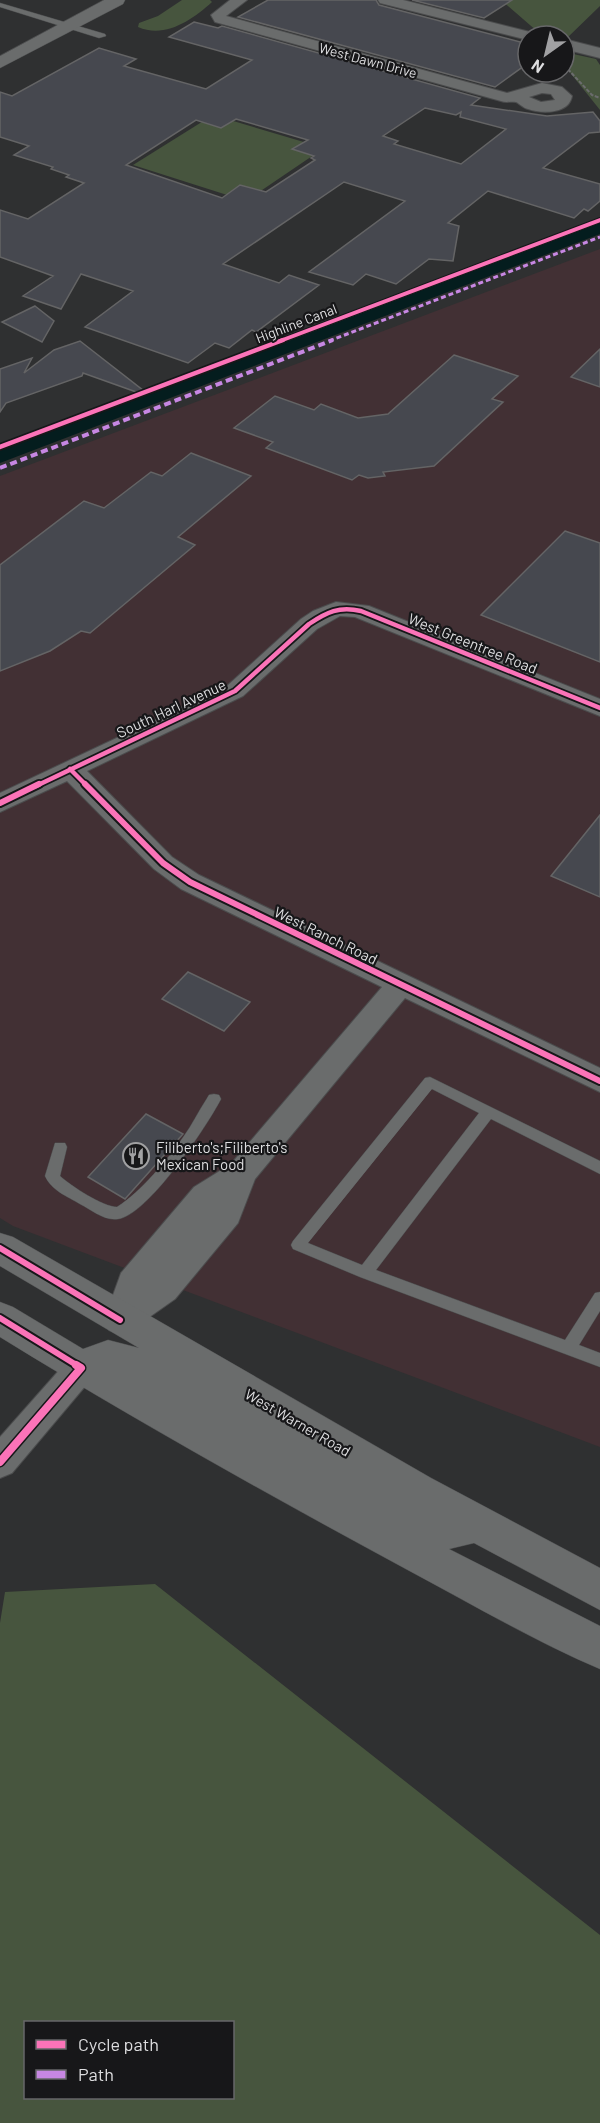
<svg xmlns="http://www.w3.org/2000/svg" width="600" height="2123" font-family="Barlow,sans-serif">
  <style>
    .commercial { fill: #423034 }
    .green { fill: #47553e; fill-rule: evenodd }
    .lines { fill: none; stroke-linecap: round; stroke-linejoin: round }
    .canal { fill: #041d1e; fill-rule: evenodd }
    .building { fill: #46484f; stroke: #646465; stroke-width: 1.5; fill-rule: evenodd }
    .service-casing { stroke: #4b4c4d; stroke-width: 1 }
    .minor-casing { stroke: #4b4c4d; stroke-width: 2 }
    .secondary-casing { stroke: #4b4c4d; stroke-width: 1 }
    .path { stroke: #6b6c6d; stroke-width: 2; stroke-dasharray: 4 1.5; stroke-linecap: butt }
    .service { fill: #6a6c6c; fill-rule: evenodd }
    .minor { fill: #6a6c6c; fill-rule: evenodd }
    .secondary { fill: #6a6c6c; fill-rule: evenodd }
    .quiet-far1 { stroke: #c787e3; stroke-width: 3; stroke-dasharray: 5 3; stroke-linecap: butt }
    .quiet { stroke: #c787e3; stroke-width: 4; stroke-dasharray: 7 4; stroke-linecap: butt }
    .cycleway-far3-casing { stroke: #171719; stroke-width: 6 }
    .cycleway-far2-casing { stroke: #171719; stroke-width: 8 }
    .cycleway-far1-casing { stroke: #171719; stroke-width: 10 }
    .cycleway-casing { stroke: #171719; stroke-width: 11 }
    .cycleway-far3 { stroke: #fb73b8; stroke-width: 4 }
    .cycleway-far2 { stroke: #fb73b8; stroke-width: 4.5 }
    .cycleway-far1 { stroke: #fb73b8; stroke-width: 6 }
    .cycleway { stroke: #fb73b8; stroke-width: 8 }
    .labels { text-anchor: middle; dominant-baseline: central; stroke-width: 4.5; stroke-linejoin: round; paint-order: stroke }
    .far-street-label { font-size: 14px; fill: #dedee0; stroke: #171719 }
    .street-label { font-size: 15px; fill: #dedee0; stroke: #171719 }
    .poi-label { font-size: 15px; fill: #dedee0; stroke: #171719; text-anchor: start }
  </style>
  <rect width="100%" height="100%" fill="#2f3031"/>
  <polygon class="commercial" points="600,249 600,1447 13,1226 0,1218 0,476"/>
  <g class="green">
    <path d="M182,0H210L212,2C192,20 165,39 138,27L139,23L158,16Z"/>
    <polygon points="501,0 600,0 600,6 566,39 564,36 538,32"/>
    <polygon points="564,52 596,59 600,65 600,110 564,65"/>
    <polygon points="213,115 324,148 246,201 133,165"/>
    <path d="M155,1584L600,1935V2123H0V1623L5,1592ZM26,2022H232V2098H26Z"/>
  </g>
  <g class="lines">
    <polygon class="canal" points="600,223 600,234 0,463 0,450"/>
  </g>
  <g class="building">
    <polygon points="268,0 376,0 379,5 528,44 528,63 495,87 238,17"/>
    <polygon points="412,0 512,0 484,18"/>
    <path d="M194,22L218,28L222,26L480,98L471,105L547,116L593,112L600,121V132L589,133L543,168L600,184V201L588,211L584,209L574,218L488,191L448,223L459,226L453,261L429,259L396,284L366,274L353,285L309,272L405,201L344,182L223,264L279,283L289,275L319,285L256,332L252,330L229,348L215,343L188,363L85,327L133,291L81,274L61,309L23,296L53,276L0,257V210L28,219L84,183L66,177L69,175L51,169L53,167L14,155L29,146L0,137V92L12,96L99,48L136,59L124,66L206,89L252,60L169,37ZM425,108L456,115L461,112L460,117L506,129L461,164L394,144L398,141L383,136ZM236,119L308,140L292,149L314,156L311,158L315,160L266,192L240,185L222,198L126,165L196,120L221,128Z"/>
    <polygon points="35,306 54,321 42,342 2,322"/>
    <polygon points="80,341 144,391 142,394 83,373 82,376 6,403 0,412 0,369 32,358 24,373 54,350"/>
    <polygon points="600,349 600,387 571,377"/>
    <polygon points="454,355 518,376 492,399 503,402 434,466 383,472 385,476 368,478 359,475 352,480 266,448 273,442 234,428 275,396 314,410 321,404 358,418 388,414"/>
    <polygon points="191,453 251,476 178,537 195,545 90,633 81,631 50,651 0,671 0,565 84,501 104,508 151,472 162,476"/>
    <polygon points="565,531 600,543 600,662 481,615"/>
    <polygon points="600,815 600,897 551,876"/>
    <polygon points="188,972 250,1002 224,1031 162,999"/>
    <polygon points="146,1114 183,1134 125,1199 88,1177"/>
  </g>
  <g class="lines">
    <defs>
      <g id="service">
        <polygon points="0,3 105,34 106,36 99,38 0,7"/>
        <path d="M430,1077L600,1161V1174L491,1119L376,1270L565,1340L595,1293L600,1292V1311L579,1345L600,1353V1367L360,1277L293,1249L291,1245L293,1241L425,1078ZM432,1089L479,1113L362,1265L308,1243Z"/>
        <path d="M214,1094L219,1095L221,1099C207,1126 148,1215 118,1219C104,1221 92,1210 80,1204C67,1196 52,1191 45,1176L55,1143H65L67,1147L60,1176C71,1186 103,1207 117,1207C141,1192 168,1159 184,1136C192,1125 198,1112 206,1100L209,1095Z"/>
      </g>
      <g id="minor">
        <path d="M230,0H247L226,16L507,93L542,83L562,87L572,96C569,114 542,114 528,109C523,108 519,103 516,102C511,101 506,103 501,101L215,22L211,15ZM542,93L551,94L555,100L541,102L529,97Z"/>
        <polygon points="378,0 403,0 534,33 537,36 528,36 528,40 380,3"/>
        <polygon points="564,39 600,48 600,58 564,49"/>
        <polygon points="336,602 369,606 600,699 600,716 355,617 340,616 317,629 243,696 87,771 172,857 199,875 600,1068 600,1092 405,998 255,1179 238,1223 175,1299 131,1330 120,1334 109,1330 104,1320 121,1273 194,1187 231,1164 382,987 181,889 154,869 67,781 0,812 0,793 227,686 301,619 313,611"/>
        <polygon points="81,1354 92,1358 97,1368 92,1378 12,1473 0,1478 0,1437 70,1358"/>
      </g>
      <g id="secondary">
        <polygon points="104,0 125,0 123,4 0,68 0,56"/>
        <path d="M0,1233L13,1237L431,1478L600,1568V1610L474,1543L449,1549L600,1626V1669C536,1642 468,1602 406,1569C269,1495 133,1419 0,1337V1302L13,1307L83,1349L108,1340L139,1348L0,1266Z"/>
      </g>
    </defs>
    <use href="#service" class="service-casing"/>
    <use href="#minor" class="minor-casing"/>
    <use href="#secondary" class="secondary-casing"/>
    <polyline class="path" points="564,65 592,95 600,98"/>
    <use href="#service" class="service"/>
    <use href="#minor" class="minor"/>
    <use href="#secondary" class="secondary"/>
    <polyline class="quiet-far1" points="329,341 600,237"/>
    <polyline class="quiet" points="0,468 333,340"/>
    <defs>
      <polyline id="cycleway-far3" points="280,341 600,220"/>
      <g id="cycleway-far2">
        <polyline points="0,447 283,340"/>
        <polyline points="70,769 87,786"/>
        <path d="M36,786L235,691L309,624C327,612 339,606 361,611L600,708"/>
      </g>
      <g id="cycleway-far1">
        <polyline points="85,784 163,863 190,882 600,1081"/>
        <polyline points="0,803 39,784"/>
        <polyline points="0,1248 120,1320"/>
        <polyline points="0,1318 78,1366"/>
      </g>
      <polyline id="cycleway" points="0,1462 81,1368 76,1365"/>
    </defs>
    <use href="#cycleway-far3" class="cycleway-far3-casing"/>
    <use href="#cycleway-far2" class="cycleway-far2-casing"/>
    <use href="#cycleway-far1" class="cycleway-far1-casing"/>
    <use href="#cycleway" class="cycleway-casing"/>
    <use href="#cycleway-far3" class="cycleway-far3"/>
    <use href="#cycleway-far2" class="cycleway-far2"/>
    <use href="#cycleway-far1" class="cycleway-far1"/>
    <use href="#cycleway" class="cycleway"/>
  </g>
  <defs>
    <symbol id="restaurant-ring" viewBox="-11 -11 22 22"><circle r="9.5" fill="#171719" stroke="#a1a1a3" stroke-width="1.5"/><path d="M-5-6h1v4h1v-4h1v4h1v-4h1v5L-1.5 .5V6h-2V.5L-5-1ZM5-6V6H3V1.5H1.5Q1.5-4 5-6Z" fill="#a1a1a3"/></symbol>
  </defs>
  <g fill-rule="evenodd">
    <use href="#restaurant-ring" x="121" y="1141" width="30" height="30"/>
  </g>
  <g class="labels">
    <g class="far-street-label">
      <text transform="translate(368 60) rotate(15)">West Dawn Drive</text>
      <text transform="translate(296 323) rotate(-21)">Highline Canal</text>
    </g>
    <g class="street-label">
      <text transform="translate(473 643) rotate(22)">West Greentree Road</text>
      <text transform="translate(171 708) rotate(-25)">South Harl Avenue</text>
      <text transform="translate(326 935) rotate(26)">West Ranch Road</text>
      <text transform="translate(298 1422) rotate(30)">West Warner Road</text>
    </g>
    <g class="poi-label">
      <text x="156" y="1147">Filiberto's;Filiberto's<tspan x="156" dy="17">Mexican Food</tspan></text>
    </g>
  </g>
  <rect x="24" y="2021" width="210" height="78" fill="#171719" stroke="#676769" stroke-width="1.5"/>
  <rect x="36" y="2040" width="30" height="9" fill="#fb73b8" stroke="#676769" stroke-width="1.5"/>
  <text x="78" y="2051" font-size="18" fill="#dedee0">Cycle path</text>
  <rect x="36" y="2070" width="30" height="9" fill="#c787e3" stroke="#676769" stroke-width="1.5"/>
  <text x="78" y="2081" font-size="18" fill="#dedee0">Path</text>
  <g transform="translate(546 54) rotate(214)"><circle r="28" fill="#171719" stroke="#676769" stroke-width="1.5"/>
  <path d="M0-4.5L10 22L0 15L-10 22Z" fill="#a1a1a3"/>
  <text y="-9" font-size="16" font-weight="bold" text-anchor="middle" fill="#dedee0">N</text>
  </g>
</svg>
